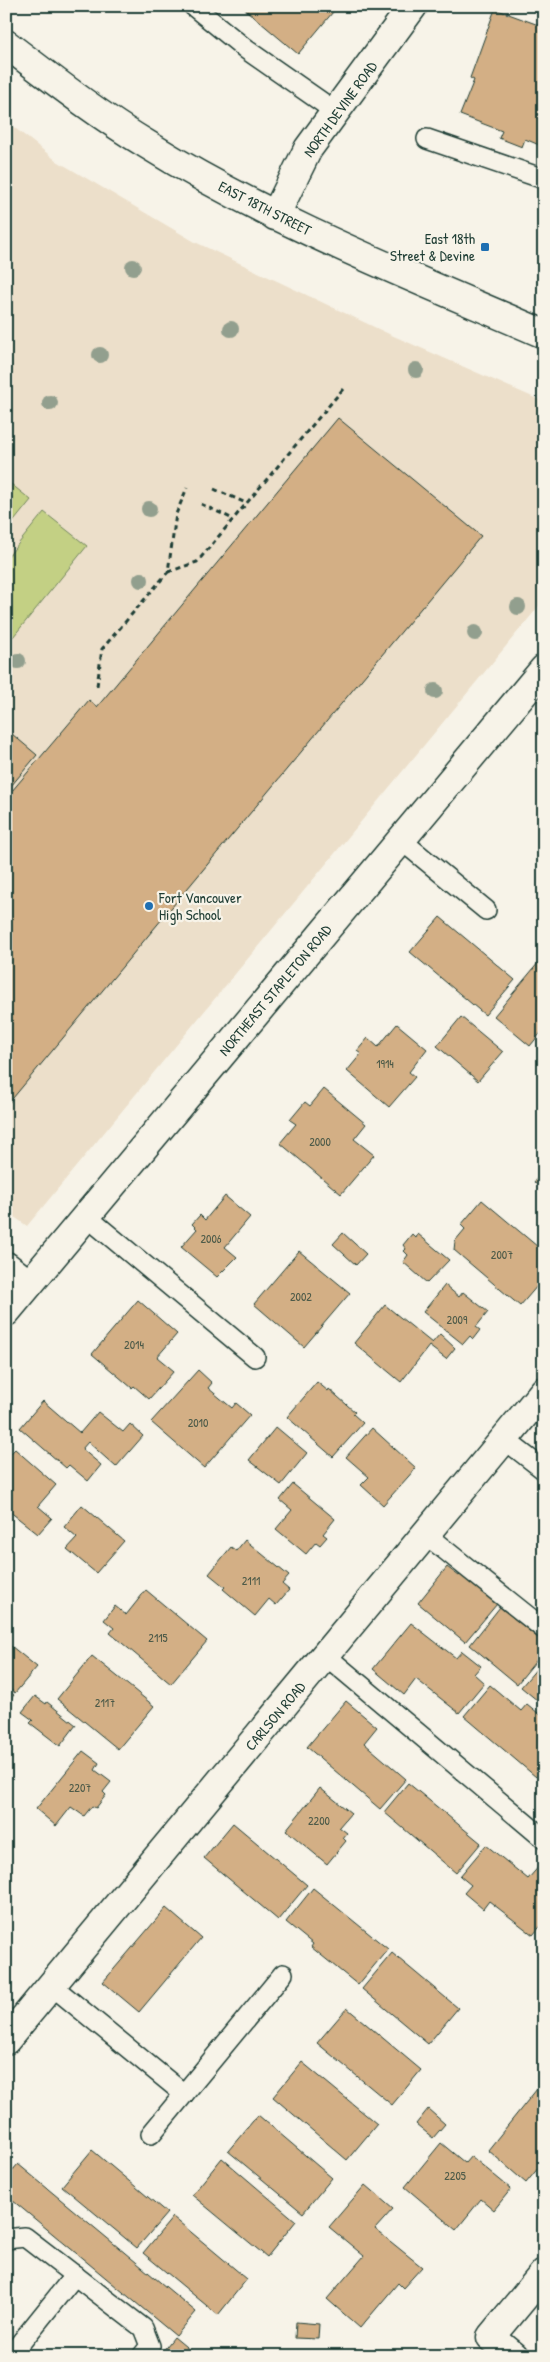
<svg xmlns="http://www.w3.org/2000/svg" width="550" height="2362" font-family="'Patrick Hand',sans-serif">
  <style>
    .built { fill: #ecdfca }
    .green { fill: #c3d084; stroke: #71865c }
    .building { fill: #d3af85; stroke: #1f3d34 }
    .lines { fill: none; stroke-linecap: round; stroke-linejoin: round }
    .lane-casing { stroke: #1f3d34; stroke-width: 22 }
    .street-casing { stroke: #1f3d34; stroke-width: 31 }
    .secondary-casing { stroke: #1f3d34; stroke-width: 31 }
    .path { stroke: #1f3d34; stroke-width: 3; stroke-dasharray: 5 4; stroke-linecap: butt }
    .lane { stroke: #f7f3e8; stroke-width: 19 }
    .street { stroke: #f7f3e8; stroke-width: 28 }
    .secondary { stroke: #f7f3e8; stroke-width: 28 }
    .tree { fill: #929f8e }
    .poi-dot { fill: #1f6fb2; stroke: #f7f3e8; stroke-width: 2 }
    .labels { text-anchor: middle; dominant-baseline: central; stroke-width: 4.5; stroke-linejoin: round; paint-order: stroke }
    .number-label { font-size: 12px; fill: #4c5a48 }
    .street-label { font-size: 15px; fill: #1f3d34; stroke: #f7f3e8 }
    .poi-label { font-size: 15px; fill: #1f3d34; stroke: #f7f3e8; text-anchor: end }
  </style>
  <rect width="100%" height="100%" fill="#f7f3e8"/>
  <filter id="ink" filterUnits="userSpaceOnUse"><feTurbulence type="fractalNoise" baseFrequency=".02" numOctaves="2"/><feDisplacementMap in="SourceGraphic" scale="10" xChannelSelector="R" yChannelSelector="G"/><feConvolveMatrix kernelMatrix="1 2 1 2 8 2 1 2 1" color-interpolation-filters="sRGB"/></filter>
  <g filter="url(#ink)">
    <polygon class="built" points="6,121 57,161 195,242 389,334 544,402 544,600 27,1226 6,1211"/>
    <g class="green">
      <polygon points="6,480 31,500 6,531"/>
      <polygon points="44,512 87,546 13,637 6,632 6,559"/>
    </g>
    <g class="building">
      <polygon points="241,6 338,6 298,54"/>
      <polygon points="495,9 544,27 544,147 525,139 522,147 499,138 502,131 460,115 474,80 470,78"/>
      <polygon points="338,418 481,536 8,1104 6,816 8,814 6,812 6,798 89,700 97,707"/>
      <polygon points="6,729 37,755 6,792"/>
      <polygon points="440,917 515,980 485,1015 410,952"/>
      <polygon points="544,956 544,1029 530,1046 494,1016"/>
      <polygon points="461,1017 503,1052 478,1081 437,1046"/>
      <polygon points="397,1024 427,1049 409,1072 415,1077 389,1107 347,1071 361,1054 357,1051 368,1038 378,1047"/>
      <polygon points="324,1089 366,1124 354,1139 374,1155 341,1194 280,1143 296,1124 290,1120 305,1102 310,1106"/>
      <polygon points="544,1170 544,1191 534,1182"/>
      <polygon points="225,1196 250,1217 225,1247 237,1257 217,1277 181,1247 197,1229 192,1224 200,1215 205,1220"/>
      <polygon points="482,1200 544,1252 544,1262 538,1269 544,1273 544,1278 520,1306 454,1250 455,1241 465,1229 461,1225"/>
      <polygon points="343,1233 366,1254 356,1265 333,1244"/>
      <polygon points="412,1234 416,1238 418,1234 449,1260 427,1283 403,1262 408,1255 404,1251 406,1249 403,1245"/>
      <polygon points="299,1251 350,1293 304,1347 254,1304"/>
      <polygon points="445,1285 459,1297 463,1292 488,1312 476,1327 480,1330 473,1339 470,1336 463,1344 423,1312"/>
      <polygon points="138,1300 177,1334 157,1357 174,1371 149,1399 134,1386 132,1388 92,1354"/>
      <polygon points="385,1305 432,1343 440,1334 455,1348 446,1359 429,1346 401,1382 354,1343"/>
      <polygon points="198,1370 212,1383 208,1388 232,1408 236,1403 250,1415 204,1468 151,1422"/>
      <polygon points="317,1382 328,1391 329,1389 355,1412 353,1414 363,1423 333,1457 287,1417"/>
      <polygon points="43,1401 80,1433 98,1412 123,1432 130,1424 143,1436 116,1467 88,1442 82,1449 101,1465 88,1481 69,1465 66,1468 20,1428"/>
      <polygon points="276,1427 307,1453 281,1485 249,1460"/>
      <polygon points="372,1428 416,1468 383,1505 361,1485 369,1477 346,1457"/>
      <polygon points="15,1449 56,1485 38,1506 52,1518 38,1534 9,1511 6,1514 6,1458"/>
      <polygon points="293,1484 335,1519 323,1534 327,1537 320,1545 316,1542 306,1554 276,1529 292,1510 280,1500"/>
      <polygon points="82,1505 124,1541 96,1573 67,1549 77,1538 64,1527"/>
      <polygon points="245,1540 289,1576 282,1584 289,1590 276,1605 269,1599 255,1616 223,1589 225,1587 209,1574 231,1547 236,1551"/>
      <polygon points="447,1567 459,1576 461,1574 497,1604 465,1642 418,1603"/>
      <polygon points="146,1590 207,1641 171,1684 110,1633 114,1628 104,1620 115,1606 126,1615"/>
      <polygon points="500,1607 544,1643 544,1651 517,1684 470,1645"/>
      <polygon points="411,1623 456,1658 462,1651 481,1666 474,1674 484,1683 459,1713 416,1679 404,1695 373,1669"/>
      <polygon points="6,1642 37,1667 15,1693 6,1686"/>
      <polygon points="92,1656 154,1706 118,1749 57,1699"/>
      <polygon points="544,1660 544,1706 521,1687"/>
      <polygon points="490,1685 521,1711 527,1704 544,1718 544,1767 536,1777 464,1716"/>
      <polygon points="6,1689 14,1695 6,1705"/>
      <polygon points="35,1696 46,1704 47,1702 76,1725 60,1746 30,1723 33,1720 22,1712"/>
      <polygon points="346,1701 377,1727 364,1743 406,1779 380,1809 307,1747"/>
      <polygon points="83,1751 99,1763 95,1770 111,1782 103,1792 106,1795 96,1808 92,1806 84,1816 71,1807 56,1826 36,1809"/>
      <polygon points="408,1783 481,1843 456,1873 384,1812"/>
      <polygon points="320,1788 351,1813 339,1827 347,1833 343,1838 346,1841 327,1864 286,1830"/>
      <polygon points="233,1823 307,1885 278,1920 204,1858"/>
      <polygon points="486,1845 528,1879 541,1864 544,1866 544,1922 533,1935 489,1901 483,1909 464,1893 471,1885 460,1876"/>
      <polygon points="313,1888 388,1949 358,1985 311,1947 313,1944 286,1922"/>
      <polygon points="166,1908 201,1938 139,2012 103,1982"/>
      <polygon points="392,1953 458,2008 428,2044 362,1989"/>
      <polygon points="347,2008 421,2070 392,2105 317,2043"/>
      <polygon points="302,2062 377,2124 347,2160 273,2097"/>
      <polygon points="541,2084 544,2085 544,2147 538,2154 544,2161 526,2183 488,2150"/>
      <polygon points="428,2109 445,2124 433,2138 416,2124"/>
      <polygon points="258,2115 332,2178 303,2213 228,2151"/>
      <polygon points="441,2143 465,2163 471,2156 511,2189 494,2210 481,2199 456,2230 405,2187"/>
      <polygon points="92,2150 167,2213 137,2248 62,2186"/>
      <polygon points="222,2158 296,2221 267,2257 192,2195"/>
      <polygon points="18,2164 196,2312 176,2336 6,2195 6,2178"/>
      <polygon points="365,2185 393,2209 375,2229 422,2267 403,2288 398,2283 360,2328 327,2299 364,2256 329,2227"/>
      <polygon points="173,2217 247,2279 218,2315 143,2253"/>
      <polygon points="296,2322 319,2324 318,2339 295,2338"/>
      <polygon points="174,2337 197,2356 159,2356"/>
    </g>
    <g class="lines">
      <defs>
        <g id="lane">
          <polyline points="193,6 247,50 336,112"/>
          <polyline points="427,139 544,179"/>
          <polyline points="401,840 486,910"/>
          <polyline points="86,1216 255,1357"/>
          <polyline points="504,1439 544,1470"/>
          <polyline points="425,1534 544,1629"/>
          <polyline points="325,1655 544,1839"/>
          <polyline points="51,1985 184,2094"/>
          <polyline points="151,2134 283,1974"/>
          <polyline points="6,2239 25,2237 143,2328 150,2346 142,2356"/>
          <polyline points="10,2356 75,2275"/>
        </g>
        <g id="street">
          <polyline points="6,1266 29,1284"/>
          <polyline points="6,2040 544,1391"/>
          <polyline points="514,2356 491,2337 544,2273"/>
        </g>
        <g id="secondary">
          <path d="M6,44C52,79 98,115 148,145C272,222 410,276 544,334"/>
          <polyline points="275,216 308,149 413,6"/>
          <polyline points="6,1312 544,669"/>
        </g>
      </defs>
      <use href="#lane" class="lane-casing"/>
      <use href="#street" class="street-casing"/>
      <use href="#secondary" class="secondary-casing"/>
      <g class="path">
        <polyline points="214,489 246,503"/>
        <polyline points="201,504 233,519"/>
        <polyline points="168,572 197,562 343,389"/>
        <polyline points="97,686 102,649 168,572 176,514 187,488"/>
      </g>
      <use href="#lane" class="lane"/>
      <use href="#street" class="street"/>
      <use href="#secondary" class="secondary"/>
    </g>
    <g class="tree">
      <circle cx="133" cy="267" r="8"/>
      <circle cx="231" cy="329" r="8"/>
      <circle cx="100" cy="355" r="8"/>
      <circle cx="416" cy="370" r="8"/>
      <circle cx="50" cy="403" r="8"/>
      <circle cx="149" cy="509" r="8"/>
      <circle cx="141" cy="580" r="8"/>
      <circle cx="518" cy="607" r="8"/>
      <circle cx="475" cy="633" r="8"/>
      <circle cx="18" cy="661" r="8"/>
      <circle cx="435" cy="691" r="8"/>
    </g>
  </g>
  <g class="poi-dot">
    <rect x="480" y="242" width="10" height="10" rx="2.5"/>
    <circle cx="149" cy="906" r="5"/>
  </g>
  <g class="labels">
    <g class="number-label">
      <text x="385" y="1063">1914</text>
      <text x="320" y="1141">2000</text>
      <text x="211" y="1238">2006</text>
      <text x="502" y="1254">2007</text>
      <text x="301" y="1296">2002</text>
      <text x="457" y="1319">2009</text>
      <text x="134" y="1344">2014</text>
      <text x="198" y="1422">2010</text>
      <text x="251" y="1580">2111</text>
      <text x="158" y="1637">2115</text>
      <text x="105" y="1702">2117</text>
      <text x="80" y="1787">2207</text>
      <text x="319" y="1820">2200</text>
      <text x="455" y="2175">2205</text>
    </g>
    <g class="street-label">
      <text transform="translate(340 109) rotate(-54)">NORTH DEVINE ROAD</text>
      <text transform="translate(265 208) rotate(27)">EAST 18TH STREET</text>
      <text transform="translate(275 990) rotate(-50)">NORTHEAST STAPLETON ROAD</text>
      <text transform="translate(275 1716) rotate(-50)">CARLSON ROAD</text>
    </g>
    <g class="poi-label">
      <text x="475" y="238">East 18th<tspan x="475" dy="17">Street &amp; Devine</tspan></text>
      <text x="159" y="897" text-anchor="start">Fort Vancouver<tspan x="159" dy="17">High School</tspan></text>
    </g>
  </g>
  <rect width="550" height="2362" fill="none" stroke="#f7f3e8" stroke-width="25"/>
  <rect x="12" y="12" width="525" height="2337" fill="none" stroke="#1f3d34" stroke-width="2" filter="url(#ink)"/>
</svg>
